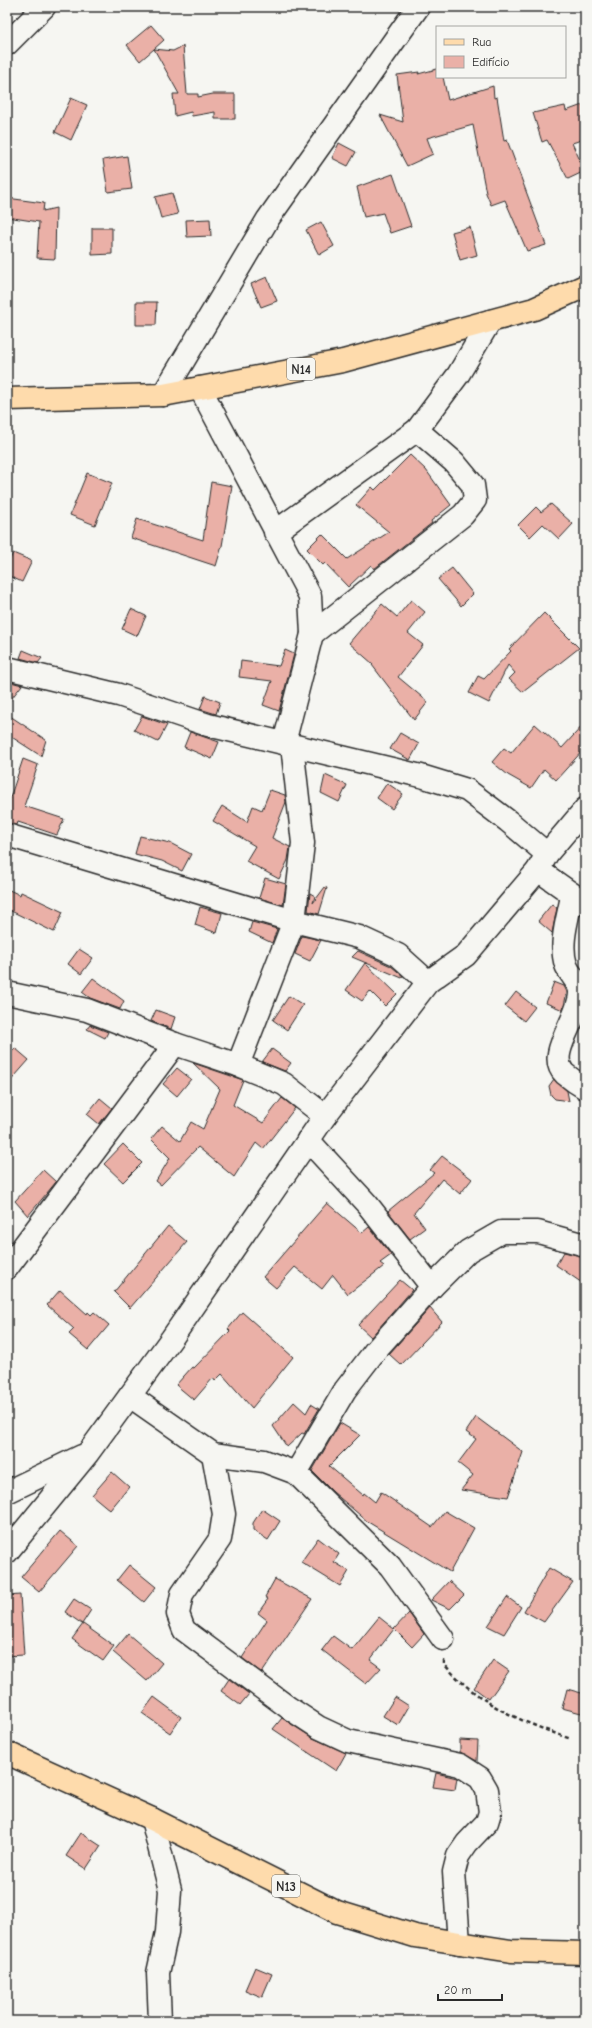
<svg xmlns="http://www.w3.org/2000/svg" width="592" height="2028" font-family="'Comic Neue',sans-serif">
  <style>
    .building { fill: #eab0a7; stroke: #2b2b2b }
    .lines { fill: none; stroke-linecap: round; stroke-linejoin: round }
    .minor-casing { stroke: #2b2b2b; stroke-width: 25 }
    .major-casing { stroke: #2b2b2b; stroke-width: 25 }
    .path { stroke: #2b2b2b; stroke-width: 2.5; stroke-dasharray: 4 3; stroke-linecap: butt }
    .minor { stroke: #f6f6f2; stroke-width: 22 }
    .major { stroke: #fedbac; stroke-width: 22 }
    .labels { text-anchor: middle; dominant-baseline: central; stroke-width: 4; stroke-linejoin: round; paint-order: stroke }
    .shield { fill: #f6f6f2; stroke: #686867; stroke-width: 1 }
    .shield-label { font-size: 13px; font-weight: bold; fill: #2b2b2b }
  </style>
  <rect width="100%" height="100%" fill="#f6f6f2"/>
  <filter id="ink" filterUnits="userSpaceOnUse"><feTurbulence type="fractalNoise" baseFrequency=".025" numOctaves="2"/><feDisplacementMap in="SourceGraphic" scale="8" xChannelSelector="R" yChannelSelector="G"/><feConvolveMatrix kernelMatrix="1 2 1 2 8 2 1 2 1" color-interpolation-filters="sRGB"/></filter>
  <g filter="url(#ink)">
    <g class="building">
      <polygon points="151,25 164,40 154,49 173,51 183,46 187,94 198,94 198,97 213,94 235,94 235,119 215,119 215,112 192,116 191,112 175,116 173,94 179,94 154,49 140,61 127,45"/>
      <polygon points="437,69 437,77 443,77 448,100 493,86 494,98 497,97 504,141 507,140 546,245 527,251 505,200 491,205 486,193 473,125 427,138 433,154 407,166 380,115 403,122 397,75 419,72 418,74"/>
      <polygon points="71,98 87,105 71,140 55,132"/>
      <polygon points="585,104 585,139 572,143 585,171 568,179 547,140 542,142 533,113 565,106 566,111"/>
      <polygon points="339,143 356,152 348,166 332,158"/>
      <polygon points="127,156 132,189 108,192 103,160"/>
      <polygon points="393,174 411,226 390,233 383,213 364,217 357,187"/>
      <polygon points="172,193 178,214 161,218 155,197"/>
      <polygon points="7,198 44,203 43,211 56,208 55,259 37,258 39,222 7,217"/>
      <polygon points="210,219 211,236 187,237 186,220"/>
      <polygon points="321,222 334,246 319,255 306,230"/>
      <polygon points="470,227 477,255 460,260 452,232"/>
      <polygon points="92,228 112,228 112,254 92,255"/>
      <polygon points="267,277 277,301 261,307 251,284"/>
      <polygon points="136,302 157,302 156,325 136,325"/>
      <polygon points="410,455 426,470 451,505 431,521 432,523 374,569 371,565 348,587 325,563 323,565 307,549 322,534 347,559 389,532 356,505 372,487 375,490"/>
      <polygon points="87,473 112,483 95,525 70,515"/>
      <polygon points="211,482 232,486 222,546 216,566 131,538 137,519 203,540"/>
      <polygon points="551,504 573,524 559,539 543,524 530,537 518,525 536,507 541,512"/>
      <polygon points="13,553 32,561 22,582 7,575 7,565"/>
      <polygon points="452,568 473,594 461,606 438,579"/>
      <polygon points="411,600 425,612 408,633 423,645 398,677 428,702 414,720 372,665 373,664 349,643 382,604 397,617"/>
      <polygon points="131,609 146,616 137,636 122,629"/>
      <polygon points="544,613 579,648 523,692 509,679 515,673 508,665 489,703 469,693 478,676 484,679 511,651 509,649"/>
      <polygon points="23,650 42,658 38,663 20,658"/>
      <polygon points="285,650 294,654 279,711 263,705 272,681 239,677 241,661 279,666"/>
      <polygon points="11,682 22,685 8,703 7,692"/>
      <polygon points="205,696 220,702 216,714 200,709"/>
      <polygon points="7,714 46,740 41,756 7,734"/>
      <polygon points="142,716 167,725 158,742 134,730"/>
      <polygon points="585,723 585,748 556,780 544,769 531,788 508,775 492,762 504,748 511,753 535,724 562,748"/>
      <polygon points="190,732 219,742 212,759 184,747"/>
      <polygon points="400,733 419,744 410,760 390,749"/>
      <polygon points="23,759 38,765 24,806 64,819 57,835 18,822 17,825 7,823 7,801 9,801"/>
      <polygon points="325,775 347,785 339,802 321,793"/>
      <polygon points="387,783 403,794 392,809 377,798"/>
      <polygon points="270,790 285,795 286,802 272,838 290,847 288,860 279,879 246,861 255,846 213,821 222,806 247,822 253,806 262,810"/>
      <polygon points="140,836 170,843 191,854 182,871 162,861 135,854"/>
      <polygon points="265,878 286,884 283,905 259,898"/>
      <polygon points="325,887 327,888 319,914 308,911 310,893 315,896 313,903"/>
      <polygon points="7,889 20,895 21,892 63,912 54,932 7,909"/>
      <polygon points="552,904 557,908 552,933 538,921"/>
      <polygon points="200,907 222,913 217,933 195,925"/>
      <polygon points="252,922 277,929 272,943 249,932"/>
      <polygon points="302,936 321,940 310,961 295,954"/>
      <polygon points="79,949 93,958 81,974 68,964"/>
      <polygon points="358,951 391,966 403,976 402,978 352,957"/>
      <polygon points="365,963 397,994 385,1006 370,991 362,1001 346,990"/>
      <polygon points="93,978 124,1001 120,1009 90,998 82,992"/>
      <polygon points="554,982 564,986 567,992 563,1010 546,1003"/>
      <polygon points="516,992 535,1007 524,1021 505,1006"/>
      <polygon points="289,996 303,1005 287,1030 273,1020"/>
      <polygon points="156,1010 175,1017 171,1029 151,1021"/>
      <polygon points="90,1025 108,1032 105,1038 87,1029"/>
      <polygon points="15,1048 29,1060 7,1085 7,1057"/>
      <polygon points="272,1049 291,1063 285,1071 262,1062"/>
      <polygon points="193,1063 243,1080 233,1105 263,1123 282,1098 295,1108 263,1149 256,1143 234,1177 198,1147 161,1185 156,1181 170,1158 151,1139 162,1126 180,1141 191,1122 203,1129 220,1089"/>
      <polygon points="177,1068 191,1079 177,1096 163,1084"/>
      <polygon points="554,1079 567,1091 569,1101 555,1099 551,1095 549,1086"/>
      <polygon points="100,1098 112,1108 99,1124 87,1114"/>
      <polygon points="123,1144 142,1163 123,1182 104,1164"/>
      <polygon points="442,1156 472,1179 460,1194 442,1179 414,1213 425,1228 410,1239 388,1211 434,1173 430,1170"/>
      <polygon points="43,1170 56,1182 28,1216 15,1201"/>
      <polygon points="327,1203 362,1233 369,1227 391,1255 380,1263 384,1266 348,1294 333,1275 322,1289 295,1267 276,1288 263,1277"/>
      <polygon points="168,1226 187,1242 130,1308 114,1292"/>
      <polygon points="564,1252 585,1257 585,1285 556,1265"/>
      <polygon points="400,1280 412,1290 371,1337 358,1325"/>
      <polygon points="60,1290 87,1314 88,1312 91,1315 94,1312 109,1325 88,1350 69,1334 74,1329 47,1305"/>
      <polygon points="430,1308 442,1322 401,1365 389,1354"/>
      <polygon points="242,1312 293,1357 252,1408 222,1374 215,1381 213,1378 194,1400 176,1385 192,1367 194,1368 230,1331 228,1329"/>
      <polygon points="294,1402 306,1413 311,1404 319,1409 304,1434 302,1433 287,1447 273,1426"/>
      <polygon points="476,1417 523,1452 508,1497 461,1490 473,1475 458,1463 476,1439 466,1432"/>
      <polygon points="340,1423 360,1435 329,1466 363,1495 364,1493 375,1502 381,1492 432,1527 445,1511 474,1528 450,1572 368,1522 333,1492 312,1471"/>
      <polygon points="112,1472 129,1487 110,1510 92,1495"/>
      <polygon points="262,1509 280,1521 268,1540 253,1530 253,1523"/>
      <polygon points="60,1531 78,1546 39,1592 21,1577"/>
      <polygon points="318,1538 339,1554 334,1562 349,1571 340,1586 301,1562"/>
      <polygon points="129,1565 156,1587 144,1602 117,1580"/>
      <polygon points="549,1568 573,1582 544,1622 524,1611"/>
      <polygon points="275,1579 312,1599 262,1673 242,1658 267,1620 258,1613 268,1599 265,1597"/>
      <polygon points="449,1581 464,1595 450,1609 431,1600"/>
      <polygon points="20,1595 24,1655 7,1656 7,1596"/>
      <polygon points="507,1597 521,1607 504,1634 488,1626"/>
      <polygon points="74,1599 91,1610 82,1624 65,1612"/>
      <polygon points="409,1613 424,1634 412,1647 394,1629"/>
      <polygon points="379,1617 394,1629 370,1660 381,1668 366,1684 322,1650 333,1636 352,1650"/>
      <polygon points="83,1624 114,1646 103,1661 72,1639"/>
      <polygon points="128,1634 162,1663 147,1681 113,1652"/>
      <polygon points="493,1660 509,1671 489,1699 474,1688"/>
      <polygon points="229,1679 249,1694 240,1705 221,1691"/>
      <polygon points="567,1689 585,1694 585,1714 562,1708"/>
      <polygon points="154,1697 181,1717 170,1733 142,1713"/>
      <polygon points="395,1697 409,1706 398,1725 383,1716"/>
      <polygon points="282,1718 313,1738 346,1753 336,1771 273,1729"/>
      <polygon points="460,1740 478,1741 477,1761 460,1752"/>
      <polygon points="436,1773 457,1778 455,1790 433,1787"/>
      <polygon points="81,1833 101,1846 86,1869 66,1856"/>
      <polygon points="255,1967 272,1974 262,1997 245,1990"/>
    </g>
    <g class="lines">
      <defs>
        <g id="minor">
          <polyline points="7,44 44,7"/>
          <polyline points="200,388 310,596 312,634 284,743"/>
          <polyline points="163,395 268,219 418,7"/>
          <polyline points="275,532 417,430 458,375 490,321"/>
          <polyline points="312,634 463,515 475,500 473,485 454,462 417,430"/>
          <polyline points="7,668 119,695 208,725 421,776 467,790 508,821 547,854"/>
          <polyline points="7,835 294,921 359,937 398,955 428,982"/>
          <polyline points="538,870 585,903"/>
          <path d="M572,896C568,918 559,943 566,965C569,974 580,983 580,992C581,1017 544,1055 565,1074C571,1079 578,1084 585,1088"/>
          <polyline points="7,993 87,1010 175,1044 238,1065 284,1084 325,1116"/>
          <polyline points="238,1065 294,921 303,843 292,745"/>
          <polyline points="308,1140 367,1204 432,1287"/>
          <polyline points="7,1268 175,1044"/>
          <polyline points="130,1396 213,1454 264,1461 296,1473 390,1566 443,1639"/>
          <polyline points="213,1454 224,1514 220,1539 182,1594 178,1614 184,1630 289,1708 318,1727 348,1741 460,1765 480,1778 487,1790 490,1812 487,1822 467,1843 458,1856 454,1872 459,1943"/>
          <polyline points="296,1473 345,1390 375,1351 432,1287 468,1251 501,1232 538,1232 585,1245"/>
          <polyline points="7,1492 82,1456"/>
          <polyline points="7,1552 88,1453 172,1338 325,1116 428,982 466,955 538,870 547,854 585,809"/>
          <polyline points="152,1819 170,1890 167,1932 158,1973 160,2021"/>
        </g>
        <g id="major">
          <polyline points="7,399 163,395 343,361 534,309 585,286"/>
          <polyline points="7,1753 152,1819 337,1912 415,1936 511,1951 585,1953"/>
        </g>
      </defs>
      <use href="#minor" class="minor-casing"/>
      <use href="#major" class="major-casing"/>
      <path class="path" d="M444,1660V1664C481,1706 520,1721 571,1739"/>
      <use href="#minor" class="minor"/>
      <use href="#major" class="major"/>
    </g>
  </g>
  <g class="labels">
    <g class="shield">
      <rect x="287" y="358" width="28" height="22" rx="3"/>
      <rect x="272" y="1875" width="28" height="22" rx="3"/>
    </g>
    <g class="shield-label">
      <text x="301" y="369">N14</text>
      <text x="286" y="1886">N13</text>
    </g>
  </g>
  <rect width="592" height="2028" fill="none" stroke="#f6f6f2" stroke-width="24"/>
  <rect x="12" y="12" width="568" height="2004" fill="none" stroke="#2b2b2b" stroke-width="1.5" filter="url(#ink)"/>
  <rect x="436" y="26" width="130" height="52" fill="#f6f6f2" stroke="#a5a5a2"/>
  <rect x="444" y="39" width="20" height="6" fill="#fedbac" stroke="#a5a5a2"/>
  <text x="472" y="46" font-size="12" fill="#2b2b2b">Rua</text>
  <rect x="444" y="56" width="20" height="12" fill="#eab0a7" stroke="#a5a5a2"/>
  <text x="472" y="66" font-size="12" fill="#2b2b2b">Edifício</text>
  <path d="M438 1994v6h64v-6" fill="none" stroke="#2b2b2b" stroke-width="2"/>
  <text x="444" y="1994" font-size="12" fill="#2b2b2b" stroke="#f6f6f2" stroke-width="3" paint-order="stroke">20 m</text>
</svg>
